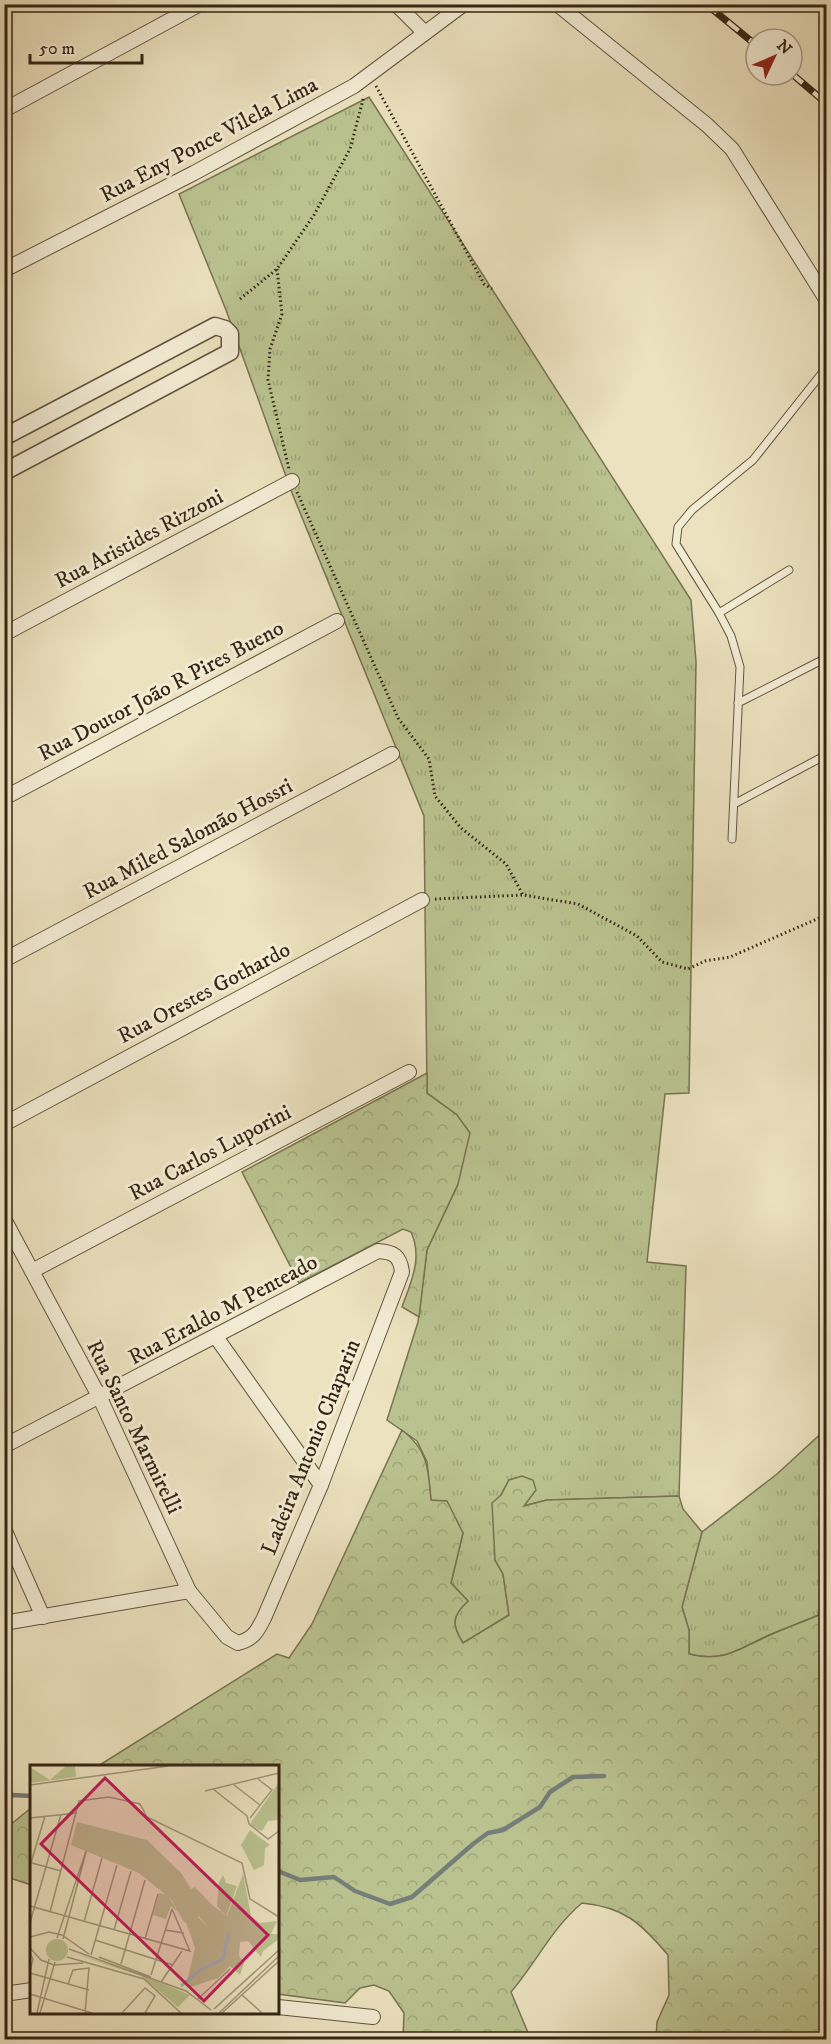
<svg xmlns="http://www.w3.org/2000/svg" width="831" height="2044" font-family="'IM FELL DW Pica',serif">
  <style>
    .grass { fill: url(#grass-tufts); stroke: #787452; stroke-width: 1.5 }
    .forest { fill: url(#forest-crowns); stroke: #787452; stroke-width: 1.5 }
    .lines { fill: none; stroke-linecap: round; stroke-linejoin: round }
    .stream { stroke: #757e79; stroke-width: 4.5 }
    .service-casing { stroke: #63543f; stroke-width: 9 }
    .minor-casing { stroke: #63543f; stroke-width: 16 }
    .tertiary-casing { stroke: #63543f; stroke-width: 19 }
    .path { stroke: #352514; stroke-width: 3; stroke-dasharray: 1.5 3; stroke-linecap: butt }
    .service { stroke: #f3ecd5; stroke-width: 7 }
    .minor { stroke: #f3ecd5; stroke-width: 14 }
    .tertiary { stroke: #f3ecd5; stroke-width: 16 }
    .rail-casing { stroke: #352514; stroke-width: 7 }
    .rail { stroke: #f3ecd5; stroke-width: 4.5; stroke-dasharray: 14; stroke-linecap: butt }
    .labels { text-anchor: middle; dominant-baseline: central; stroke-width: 6; stroke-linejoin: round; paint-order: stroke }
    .street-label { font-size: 22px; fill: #352514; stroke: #f3ecd5 }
    .inset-river { fill: none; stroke: #9fbabd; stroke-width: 3 }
    .inset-road { fill: none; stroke: #a3967b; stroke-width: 1.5 }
    .view { fill: #c2185b; fill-opacity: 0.15; stroke: #c2185b; stroke-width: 3 }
    .inset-edge { fill: none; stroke: #352514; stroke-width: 3 }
  </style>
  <defs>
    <pattern id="grass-tufts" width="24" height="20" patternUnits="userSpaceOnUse" patternTransform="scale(1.5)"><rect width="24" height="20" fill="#bac390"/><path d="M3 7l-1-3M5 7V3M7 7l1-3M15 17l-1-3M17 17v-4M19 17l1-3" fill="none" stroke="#a0a77b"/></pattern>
    <pattern id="forest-crowns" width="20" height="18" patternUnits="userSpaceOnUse" patternTransform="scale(1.5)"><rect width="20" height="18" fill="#bac390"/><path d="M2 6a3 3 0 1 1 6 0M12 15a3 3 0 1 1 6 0" fill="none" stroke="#a0a77b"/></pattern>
  </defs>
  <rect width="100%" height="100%" fill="#ece2bf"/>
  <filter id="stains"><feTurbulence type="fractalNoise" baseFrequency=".00333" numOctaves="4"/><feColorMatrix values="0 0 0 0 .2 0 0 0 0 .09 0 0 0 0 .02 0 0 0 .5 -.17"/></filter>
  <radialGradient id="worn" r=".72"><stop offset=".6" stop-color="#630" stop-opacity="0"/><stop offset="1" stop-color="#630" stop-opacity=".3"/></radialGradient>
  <g class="grass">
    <path d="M369,97L691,600L696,662L689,1093L665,1094L647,1262L686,1266L679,1496L547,1500L523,1506L509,1480L501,1495L495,1560L503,1574L509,1615L463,1643C451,1624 452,1616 468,1601L451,1583L463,1533L431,1500L427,1462L417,1441L387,1420L418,1322L427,1250L458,1184L457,1115L427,1093L424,816L292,493L226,310L179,194Z"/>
    <path d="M826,1429V1612C808,1620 788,1627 769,1635C740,1648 724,1663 689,1654V1630L682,1607L702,1532L777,1474Z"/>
  </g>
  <g class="forest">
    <path d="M427,1073V1093L457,1115L470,1133L458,1184L427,1250L419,1317L402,1307C411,1282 423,1258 411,1232L403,1229L299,1283L242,1172Z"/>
    <path d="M402,1430C429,1451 428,1469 431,1500L447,1501L463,1533L451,1583L468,1601C452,1616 451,1624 463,1643L509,1615L503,1574L495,1560L492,1503L501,1495L509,1480L522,1476L533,1480L536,1490L524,1506L547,1500L679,1496L683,1509L702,1532L682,1607L689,1630V1654C724,1663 741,1648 770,1635C788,1627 808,1620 826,1612V2039H656L657,2022L669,1995L668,1955C641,1923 624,1907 582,1903C552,1928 536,1963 511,1992L529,2035L525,2039H403L404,2013L389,1991L374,1985L360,1988L345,2003L278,1994V1766H98L277,1654L289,1658L312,1624Z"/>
    <polygon points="31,1808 31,1885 10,1878 5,1854 5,1829"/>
  </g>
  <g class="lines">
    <g class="stream">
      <polyline points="4,1802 12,1795 32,1796"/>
      <polyline points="278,1871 300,1880 334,1877 355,1891 390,1904 412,1897 473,1844 488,1833 503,1830 540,1807 550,1792 573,1777 604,1776"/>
    </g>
    <defs>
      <g id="service">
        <polyline points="719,613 789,570"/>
        <polyline points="738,703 826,658"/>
        <polyline points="734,804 826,755"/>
        <polyline points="732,839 740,667 731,636 719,613 676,544 678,527 692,510 753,460 826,368"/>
      </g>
      <g id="minor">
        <polyline points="396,4 425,33"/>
        <polyline points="557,4 707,125 732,149 826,299"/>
        <polyline points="4,110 200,4"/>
        <polyline points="4,270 194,173 354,86 464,4"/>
        <polyline points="4,634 292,481"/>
        <polyline points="4,798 337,621"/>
        <polyline points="4,960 392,754"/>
        <polyline points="4,1124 422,900"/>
        <path d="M4,1219L100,1398L189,1591L227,1637L238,1643C253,1639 257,1632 264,1618L321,1485L402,1272C400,1256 394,1252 378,1251L4,1446"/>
        <polyline points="32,1271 409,1072"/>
        <polyline points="216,1337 321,1485"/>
        <polyline points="4,1529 43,1617"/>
        <polyline points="4,1623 189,1591"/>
        <polyline points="4,1994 32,1990"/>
        <polyline points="278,2007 373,2017"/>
      </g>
      <polyline id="tertiary" points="4,437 215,326 225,329 230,334 230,352 4,472"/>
    </defs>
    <use href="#service" class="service-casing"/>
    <use href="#minor" class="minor-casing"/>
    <use href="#tertiary" class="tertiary-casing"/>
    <g class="path">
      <polyline points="376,86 484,284 492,289"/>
      <polyline points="277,269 282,314 270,349 268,380 289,469"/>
      <polyline points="240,299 277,269 314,215 350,149 364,96"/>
      <polyline points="297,492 398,718 429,759 435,796 461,828 506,864 523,895"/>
      <polyline points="435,899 523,895 578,904 637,936 662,962 688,969 705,961 730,957 826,915"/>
    </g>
    <use href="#service" class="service"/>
    <use href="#minor" class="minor"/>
    <use href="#tertiary" class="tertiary"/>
    <defs>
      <g id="rail">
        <polyline points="706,4 756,45"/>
        <polyline points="792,74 826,103"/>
      </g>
    </defs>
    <use href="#rail" class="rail-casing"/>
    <use href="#rail" class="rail"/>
  </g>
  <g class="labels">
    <g class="street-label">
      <text transform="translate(209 140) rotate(-28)">Rua Eny Ponce Vilela Lima</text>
      <text transform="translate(139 539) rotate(-28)">Rua Aristides Rizzoni</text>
      <text transform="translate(161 691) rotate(-28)">Rua Doutor João R Pires Bueno</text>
      <text transform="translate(188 839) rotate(-28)">Rua Miled Salomão Hossri</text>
      <text transform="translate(204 993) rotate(-28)">Rua Orestes Gothardo</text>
      <text transform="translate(210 1153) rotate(-28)">Rua Carlos Luporini</text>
      <text transform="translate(223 1310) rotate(-28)">Rua Eraldo M Penteado</text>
      <text transform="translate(134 1427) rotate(64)">Rua Santo Marmirelli</text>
      <text transform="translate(311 1447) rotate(-68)">Ladeira Antonio Chaparin</text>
    </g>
  </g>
  <g transform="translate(30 1765)">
    <rect width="249" height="249" fill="#ece2bf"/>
    <path d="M36,1H45L46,12L0,18V2L20,15ZM47,57L117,75L151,108L161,124L165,122L182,140L168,152L179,163L178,168L154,157L141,134L109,108L41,80ZM193,110L196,118L207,121L196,151L187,141L189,117ZM39,187L105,207L160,230L148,242L111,211Z" fill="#bac390"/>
    <path d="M249,17V55L238,56L232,66L227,64L220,59ZM220,65L240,80L235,83L234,100L224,105L211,80ZM213,109L221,151L230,158L247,156L241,169H249V174L233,186L231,192L218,176L210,177L209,191L214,198L210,210L200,201L188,213L161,222L157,216L165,183L156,157L169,160L177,168L179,163L169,151L182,140L197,151ZM129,128L137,129L148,147L141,141L136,154L123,150ZM16 185a11 11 0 1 1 22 0a11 11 0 1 1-22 0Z" fill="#bac390"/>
    <path class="inset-river" d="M151,221L170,205L193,194L199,167"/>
    <path class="inset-road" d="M0,20L138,1M204,20L230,40M183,24L217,51L219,59L238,74L249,66M175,26L249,8M0,53L47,48M220,53L242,25L228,14M2,98L31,106M0,101L15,51M0,141L160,186L142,144M20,147L49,36L79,32L110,39L117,52L212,98L220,134L249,152M54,157L72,93M0,158L31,49M84,165L101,106M135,165L154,168M0,172L19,167L32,170L59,189M27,173L56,86M33,174L56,87M115,174L128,129M65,175L143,200M0,183L11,195L24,200L53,198M39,184L156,226L181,245M0,188L3,194L0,206M61,190L87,100M37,192L114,214L151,248M69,192L121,212M91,199L115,115M0,208L59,225M121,210L142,144M131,217L152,186M38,219L43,205L59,203L55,248M0,229L62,248M212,230L232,248M168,234L200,204M184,244L249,185M7,248L19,194M10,248L25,197M92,248L115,223L125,231L115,248M189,248L249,191M192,248L249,196"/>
    <path class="view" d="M75,13L238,170L174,236L11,79Z"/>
    <rect width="249" height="249" class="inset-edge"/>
  </g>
  <rect width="831" height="2044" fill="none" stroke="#ece2bf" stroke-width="24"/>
  <rect x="6" y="6" width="819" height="2032" fill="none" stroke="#352514" stroke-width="3"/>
  <rect x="12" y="12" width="807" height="2020" fill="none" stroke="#352514" stroke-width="1.5"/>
  <g transform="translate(774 57) rotate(46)"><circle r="28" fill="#f3ecd5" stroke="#a79c88" stroke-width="1.5"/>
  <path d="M0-4.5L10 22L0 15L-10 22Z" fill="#8f2418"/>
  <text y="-9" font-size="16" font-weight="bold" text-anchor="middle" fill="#352514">N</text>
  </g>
  <path d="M30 54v9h112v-9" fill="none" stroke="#352514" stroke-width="3"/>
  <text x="39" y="54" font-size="18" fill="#352514" stroke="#f3ecd5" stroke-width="4.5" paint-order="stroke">50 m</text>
  <rect width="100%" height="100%" filter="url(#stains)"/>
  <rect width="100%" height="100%" fill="url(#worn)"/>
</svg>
